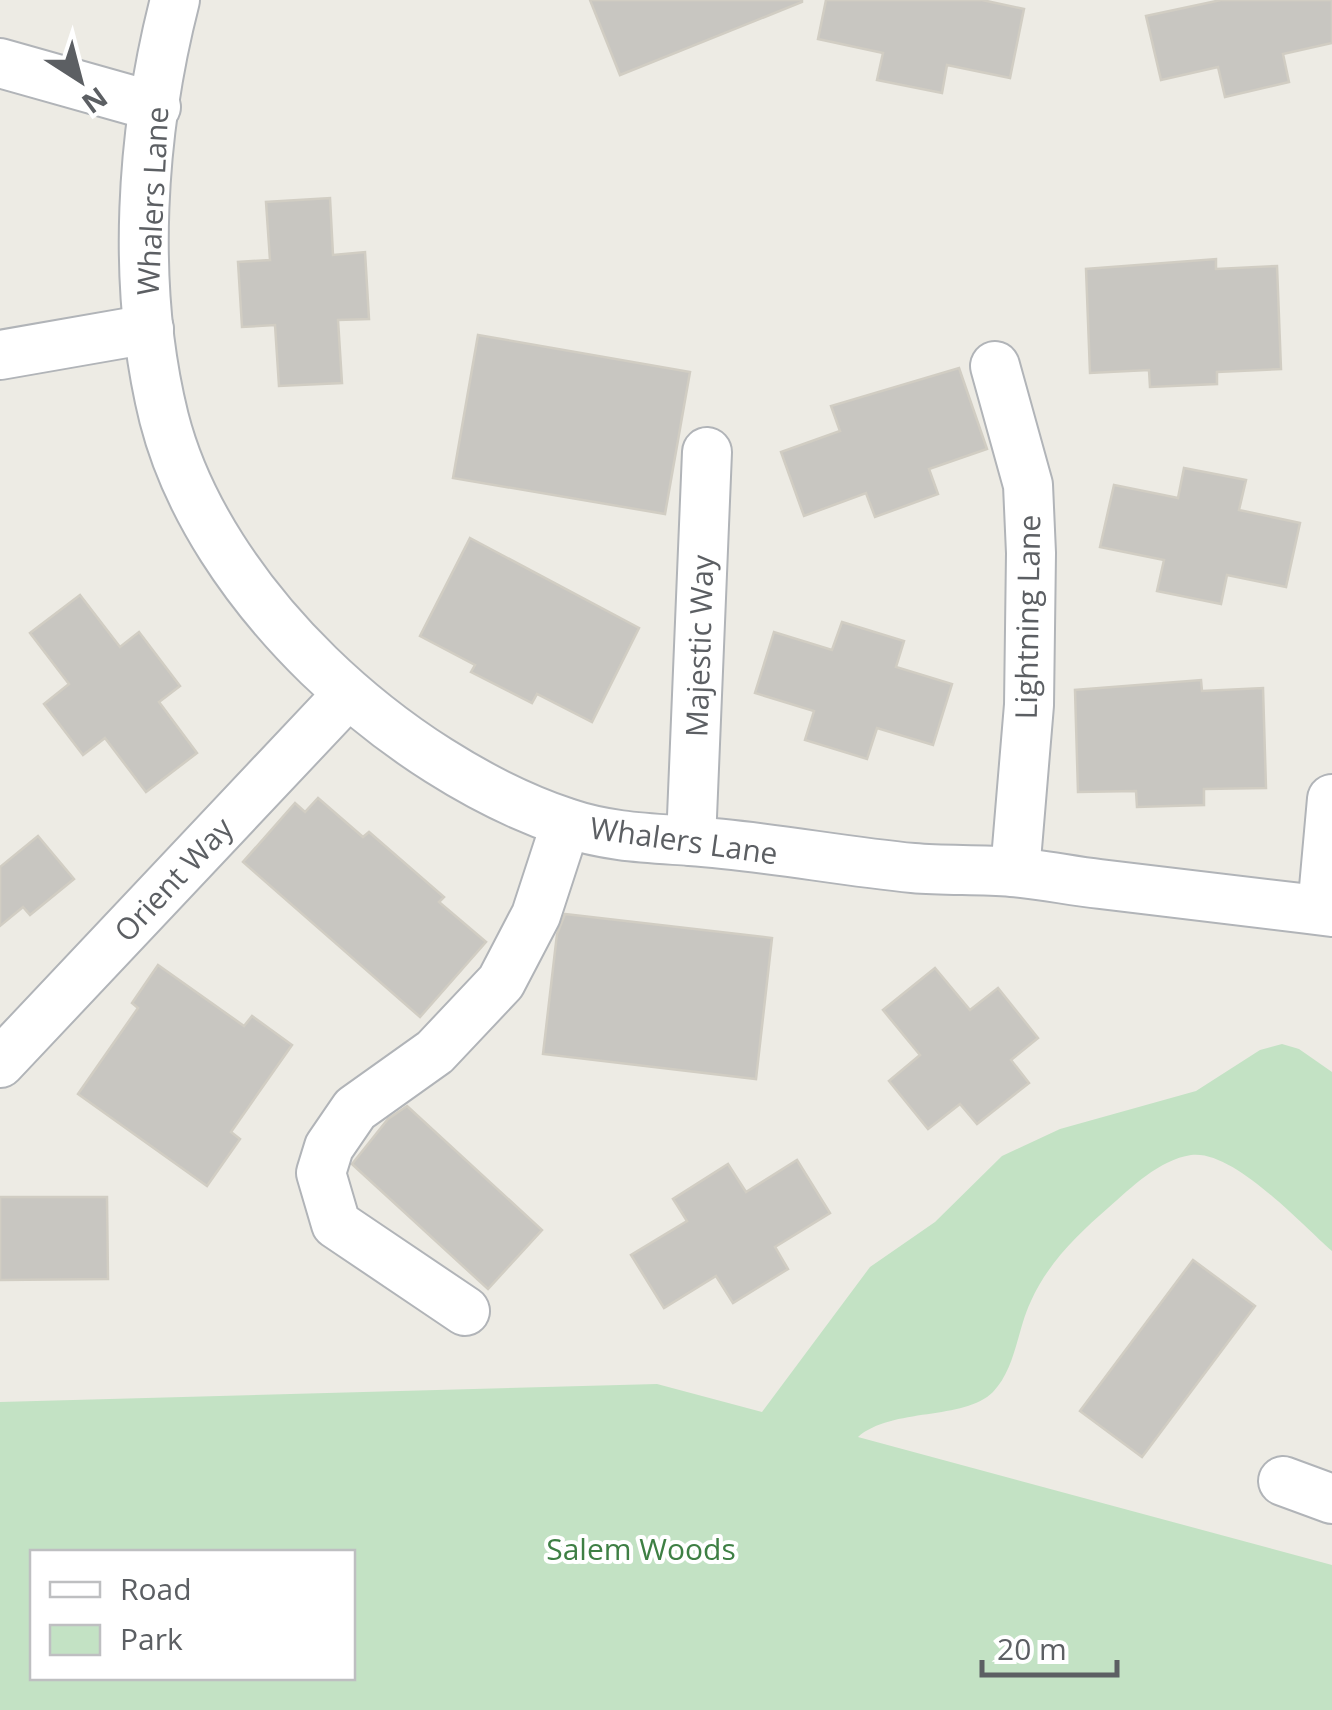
<svg xmlns="http://www.w3.org/2000/svg" width="1332" height="1710" font-family="'Open Sans',sans-serif">
  <style>
    .green { fill: #c3e2c4; fill-rule: evenodd }
    .building { fill: #c8c6c1; stroke: #d1cdc3; stroke-width: 2.5 }
    .lines { fill: none; stroke-linecap: round; stroke-linejoin: round }
    .street-casing { stroke: #b1b4b8; stroke-width: 52 }
    .street { stroke: #fff; stroke-width: 48 }
    .labels { text-anchor: middle; dominant-baseline: central; stroke-width: 8; stroke-linejoin: round; paint-order: stroke }
    .street-label { font-size: 30px; fill: #5c5f63; stroke: #fff }
    .park-label { font-size: 30px; fill: #3e7f44; stroke: #fff }
  </style>
  <rect width="100%" height="100%" fill="#edebe4"/>
  <path class="green" d="M1282,1044L1299,1049L1332,1072V1251C1301,1224 1233,1149 1191,1155C1159,1160 1132,1187 1108,1208C1078,1234 1048,1263 1031,1301C1017,1330 1016,1368 993,1392C964,1421 892,1407 858,1437L1332,1565V1710H0V1402L657,1384L762,1412L870,1267L935,1222L1002,1156L1060,1129L1196,1091L1260,1050ZM352,1552V1678H32V1552Z"/>
  <g class="building">
    <polygon points="590,0 802,0 802,2 620,75"/>
    <polygon points="826,0 982,0 1024,9 1010,78 947,65 942,93 877,80 883,53 818,39"/>
    <polygon points="1221,0 1332,0 1332,43 1283,54 1289,82 1225,97 1218,67 1161,80 1146,16"/>
    <polygon points="330,198 333,255 365,252 369,319 338,320 342,383 279,386 275,325 242,327 238,262 270,260 266,202"/>
    <polygon points="1216,259 1216,269 1277,266 1281,369 1217,372 1217,384 1150,387 1149,370 1090,373 1086,269"/>
    <polygon points="478,335 690,372 665,514 453,478"/>
    <polygon points="959,368 987,449 929,469 938,494 875,517 866,493 804,516 781,452 840,431 831,406"/>
    <polygon points="1184,468 1246,480 1239,510 1300,523 1286,587 1227,575 1221,604 1157,591 1164,560 1100,547 1114,485 1178,498"/>
    <polygon points="470,538 639,628 592,722 537,694 532,703 471,672 475,665 420,636"/>
    <polygon points="80,595 120,647 139,632 180,686 159,702 197,753 146,792 105,738 83,755 44,704 69,684 30,633"/>
    <polygon points="842,622 904,641 896,667 952,684 933,745 877,728 867,759 805,740 814,711 755,693 774,632 832,650"/>
    <polygon points="1201,680 1202,691 1263,688 1266,788 1204,789 1204,805 1137,807 1136,791 1078,792 1075,690"/>
    <polygon points="318,798 363,837 369,832 444,897 439,902 486,942 420,1017 243,862 295,803 305,812"/>
    <polygon points="38,836 74,879 30,915 23,907 0,926 0,867"/>
    <polygon points="565,914 772,938 756,1079 543,1054 557,934"/>
    <polygon points="158,965 244,1026 252,1016 292,1045 231,1132 240,1139 207,1186 78,1094 138,1008 132,1003"/>
    <polygon points="935,968 970,1010 998,988 1038,1038 1011,1060 1029,1083 977,1124 960,1104 928,1129 889,1081 920,1055 883,1010"/>
    <polygon points="407,1106 542,1230 488,1289 352,1164 388,1119"/>
    <polygon points="797,1160 830,1213 775,1247 788,1269 733,1303 716,1276 664,1308 631,1255 687,1221 673,1199 728,1164 746,1192"/>
    <polygon points="0,1197 107,1197 108,1279 0,1280"/>
    <polygon points="1193,1260 1255,1306 1142,1457 1080,1411"/>
  </g>
  <g class="lines">
    <defs>
      <g id="street">
        <path d="M175,0C141,132 131,285 164,418C209,595 397,766 567,823C608,837 648,838 690,841C765,846 839,861 913,868C946,871 979,869 1012,872C1041,874 1071,881 1100,884C1178,893 1255,902 1332,912"/>
        <polyline points="0,63 156,107"/>
        <polyline points="0,355 149,329"/>
        <polyline points="995,366 1028,485 1031,553 1029,705 1015,872"/>
        <polyline points="691,841 707,452"/>
        <polyline points="1322,910 1332,799"/>
        <polyline points="0,1063 347,695"/>
        <polyline points="465,1311 336,1224 321,1173 329,1147 355,1109 435,1052 501,982 536,915 566,823"/>
        <polyline points="1283,1481 1332,1499"/>
      </g>
    </defs>
    <use href="#street" class="street-casing"/>
    <use href="#street" class="street"/>
  </g>
  <g class="labels">
    <g class="street-label">
      <text transform="translate(152 201) rotate(-87)">Whalers Lane</text>
      <text transform="translate(1027 617) rotate(-89)">Lightning Lane</text>
      <text transform="translate(699 646) rotate(-88)">Majestic Way</text>
      <text transform="translate(684 840) rotate(8)">Whalers Lane</text>
      <text transform="translate(173 879) rotate(-47)">Orient Way</text>
    </g>
    <g class="park-label">
      <text x="641" y="1548">Salem Woods</text>
    </g>
  </g>
  <rect x="30" y="1550" width="325" height="130" fill="#ffffff" stroke="#bebfc1" stroke-width="2.5"/>
  <rect x="50" y="1582" width="50" height="15" fill="#ffffff" stroke="#bebfc1" stroke-width="2.5"/>
  <text x="120" y="1600" font-size="30" fill="#5c5f63">Road</text>
  <rect x="50" y="1625" width="50" height="30" fill="#c3e2c4" stroke="#bebfc1" stroke-width="2.5"/>
  <text x="120" y="1650" font-size="30" fill="#5c5f63">Park</text>
  <g transform="translate(80 80) rotate(144)" stroke="#ffffff" stroke-width="8" paint-order="stroke">
  <path d="M0-8L18 38L0 25L-18 38Z" fill="#5c5f63"/>
  <text y="-15" font-size="28" font-weight="bold" text-anchor="middle" fill="#5c5f63">N</text>
  </g>
  <path d="M982 1660v15h135v-15" fill="none" stroke="#5c5f63" stroke-width="5"/>
  <text x="997" y="1660" font-size="30" fill="#5c5f63" stroke="#ffffff" stroke-width="8" paint-order="stroke">20 m</text>
</svg>
